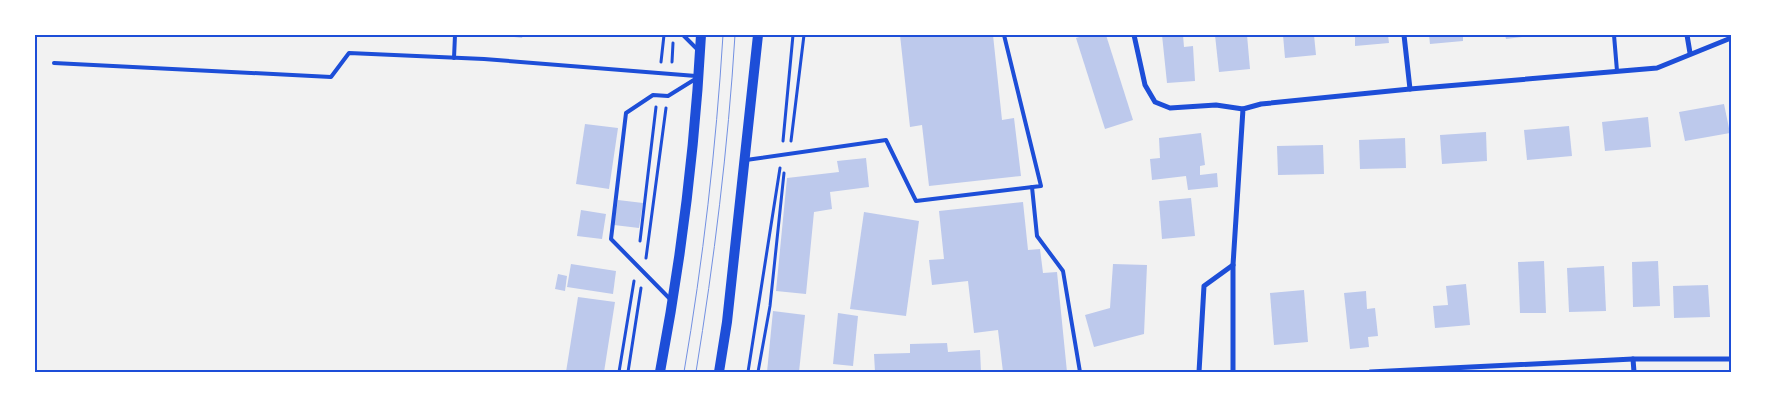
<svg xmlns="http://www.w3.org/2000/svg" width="1766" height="407" font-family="Cabin,sans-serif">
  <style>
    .building { fill: #bdc9ec }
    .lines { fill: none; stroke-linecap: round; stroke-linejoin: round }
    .path { stroke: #1d4ed8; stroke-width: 3 }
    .service { stroke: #1d4ed8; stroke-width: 4 }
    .minor { stroke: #1d4ed8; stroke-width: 5 }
    .secondary { stroke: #1d4ed8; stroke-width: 10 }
    .tram { stroke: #7290e2; stroke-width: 1 }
    .neatline { fill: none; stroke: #1d4ed8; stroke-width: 2 }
  </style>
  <rect width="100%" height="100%" fill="#f2f2f2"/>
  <g class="building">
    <polygon points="507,35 523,35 522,38 507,36"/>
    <polygon points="900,35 993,35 1002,120 1014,118 1021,176 929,186 922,125 910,127"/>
    <polygon points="1086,35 1106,35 1133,120 1105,129 1076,38"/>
    <polygon points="1162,35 1183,35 1184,47 1193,46 1195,81 1167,83"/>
    <polygon points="1215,35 1247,35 1250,69 1219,72"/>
    <polygon points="1283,35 1314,35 1316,55 1285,58"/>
    <polygon points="1355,35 1388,35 1389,43 1355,46"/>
    <polygon points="1429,35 1463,35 1463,41 1430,44"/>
    <polygon points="1505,35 1529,35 1529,36 1506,39"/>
    <polygon points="1724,104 1730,133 1685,141 1679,112"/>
    <polygon points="1648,117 1651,147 1605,151 1602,122"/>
    <polygon points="585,124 618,128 609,189 576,184"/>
    <polygon points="1569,126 1572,156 1527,160 1524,130"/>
    <polygon points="1486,132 1487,161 1442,164 1440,135"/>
    <polygon points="1201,133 1205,165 1200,166 1200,175 1217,173 1218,187 1188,190 1186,176 1152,180 1150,159 1160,158 1159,138"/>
    <polygon points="1405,138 1406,168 1360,169 1359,140"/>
    <polygon points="1323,145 1324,174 1278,175 1277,146"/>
    <polygon points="866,158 869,187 830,192 832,209 814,212 806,294 776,291 787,178 839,172 837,161"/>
    <polygon points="1191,198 1195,236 1162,239 1159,201"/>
    <polygon points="618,200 643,203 639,228 614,225"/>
    <polygon points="1023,202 1028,250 1040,249 1043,273 1057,272 1067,372 1003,372 998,330 974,333 968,281 932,285 929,260 944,259 939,211"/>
    <polygon points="581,210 606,214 602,239 577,236"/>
    <polygon points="864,212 919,221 906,316 850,309"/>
    <polygon points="1544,261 1546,313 1520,313 1518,262"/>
    <polygon points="1658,261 1660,306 1633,307 1632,262"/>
    <polygon points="571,264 616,271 613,294 567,287"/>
    <polygon points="1113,264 1147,265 1144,334 1094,347 1085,315 1110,308"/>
    <polygon points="1604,266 1606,311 1569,312 1567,268"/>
    <polygon points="558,274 567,276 565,291 555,289"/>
    <polygon points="1466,284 1470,325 1435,328 1433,306 1448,305 1446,286"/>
    <polygon points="1708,285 1710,317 1674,318 1673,286"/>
    <polygon points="1304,290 1308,342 1274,345 1270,293"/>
    <polygon points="1366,291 1367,309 1375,308 1378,336 1368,337 1369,347 1350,349 1344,293"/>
    <polygon points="578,297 615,302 604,372 566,372"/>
    <polygon points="773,311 805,315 799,372 767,372"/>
    <polygon points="838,313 858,316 853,366 833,364"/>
    <polygon points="947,343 948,352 980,350 981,372 875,372 874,354 910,353 910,344"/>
  </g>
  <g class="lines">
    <g class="path">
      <polyline points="661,62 664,35"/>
      <polyline points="672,62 673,43"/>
      <polyline points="783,141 793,35"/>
      <polyline points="791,141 804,35"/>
      <polyline points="640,241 656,107"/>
      <polyline points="646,258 666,108"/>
      <polyline points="619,372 634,281"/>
      <polyline points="628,372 641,288"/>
      <polyline points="748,372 780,168"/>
      <polyline points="758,372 770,306 784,173"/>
    </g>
    <g class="service">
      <polyline points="683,35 697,49"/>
      <polyline points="1614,35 1617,71"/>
      <polyline points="454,58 455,35"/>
      <polyline points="54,63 331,77 349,53 484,59 696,76"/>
      <polyline points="746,160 886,140 916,201 1041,186 1004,35"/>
      <polyline points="1032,187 1037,236 1063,271 1080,372"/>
      <polyline points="671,300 611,239 626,113 653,95 668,96 697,78"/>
    </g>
    <g class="minor">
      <polyline points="1134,35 1145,85 1155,102 1170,108 1216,105 1243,109"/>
      <polyline points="1404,35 1410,89"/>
      <polyline points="1687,35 1690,53"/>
      <polyline points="1633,359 1634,372"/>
      <polyline points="1199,372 1204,286 1233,265"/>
      <polyline points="1233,372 1233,265 1243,109 1261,104 1410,89 1657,68 1731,38"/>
      <polyline points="1370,372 1633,359 1731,359"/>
    </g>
    <g class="secondary">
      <path d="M660,372C681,261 695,148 701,35"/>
      <polyline points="719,372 727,322 758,35"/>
    </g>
    <g class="tram">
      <path d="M684,372C703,261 716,148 723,35"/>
      <path d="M696,372C714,261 728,148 735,35"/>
    </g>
  </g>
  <rect width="1766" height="407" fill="none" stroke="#ffffff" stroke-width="72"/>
  <rect x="36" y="36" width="1694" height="335" class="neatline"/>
</svg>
